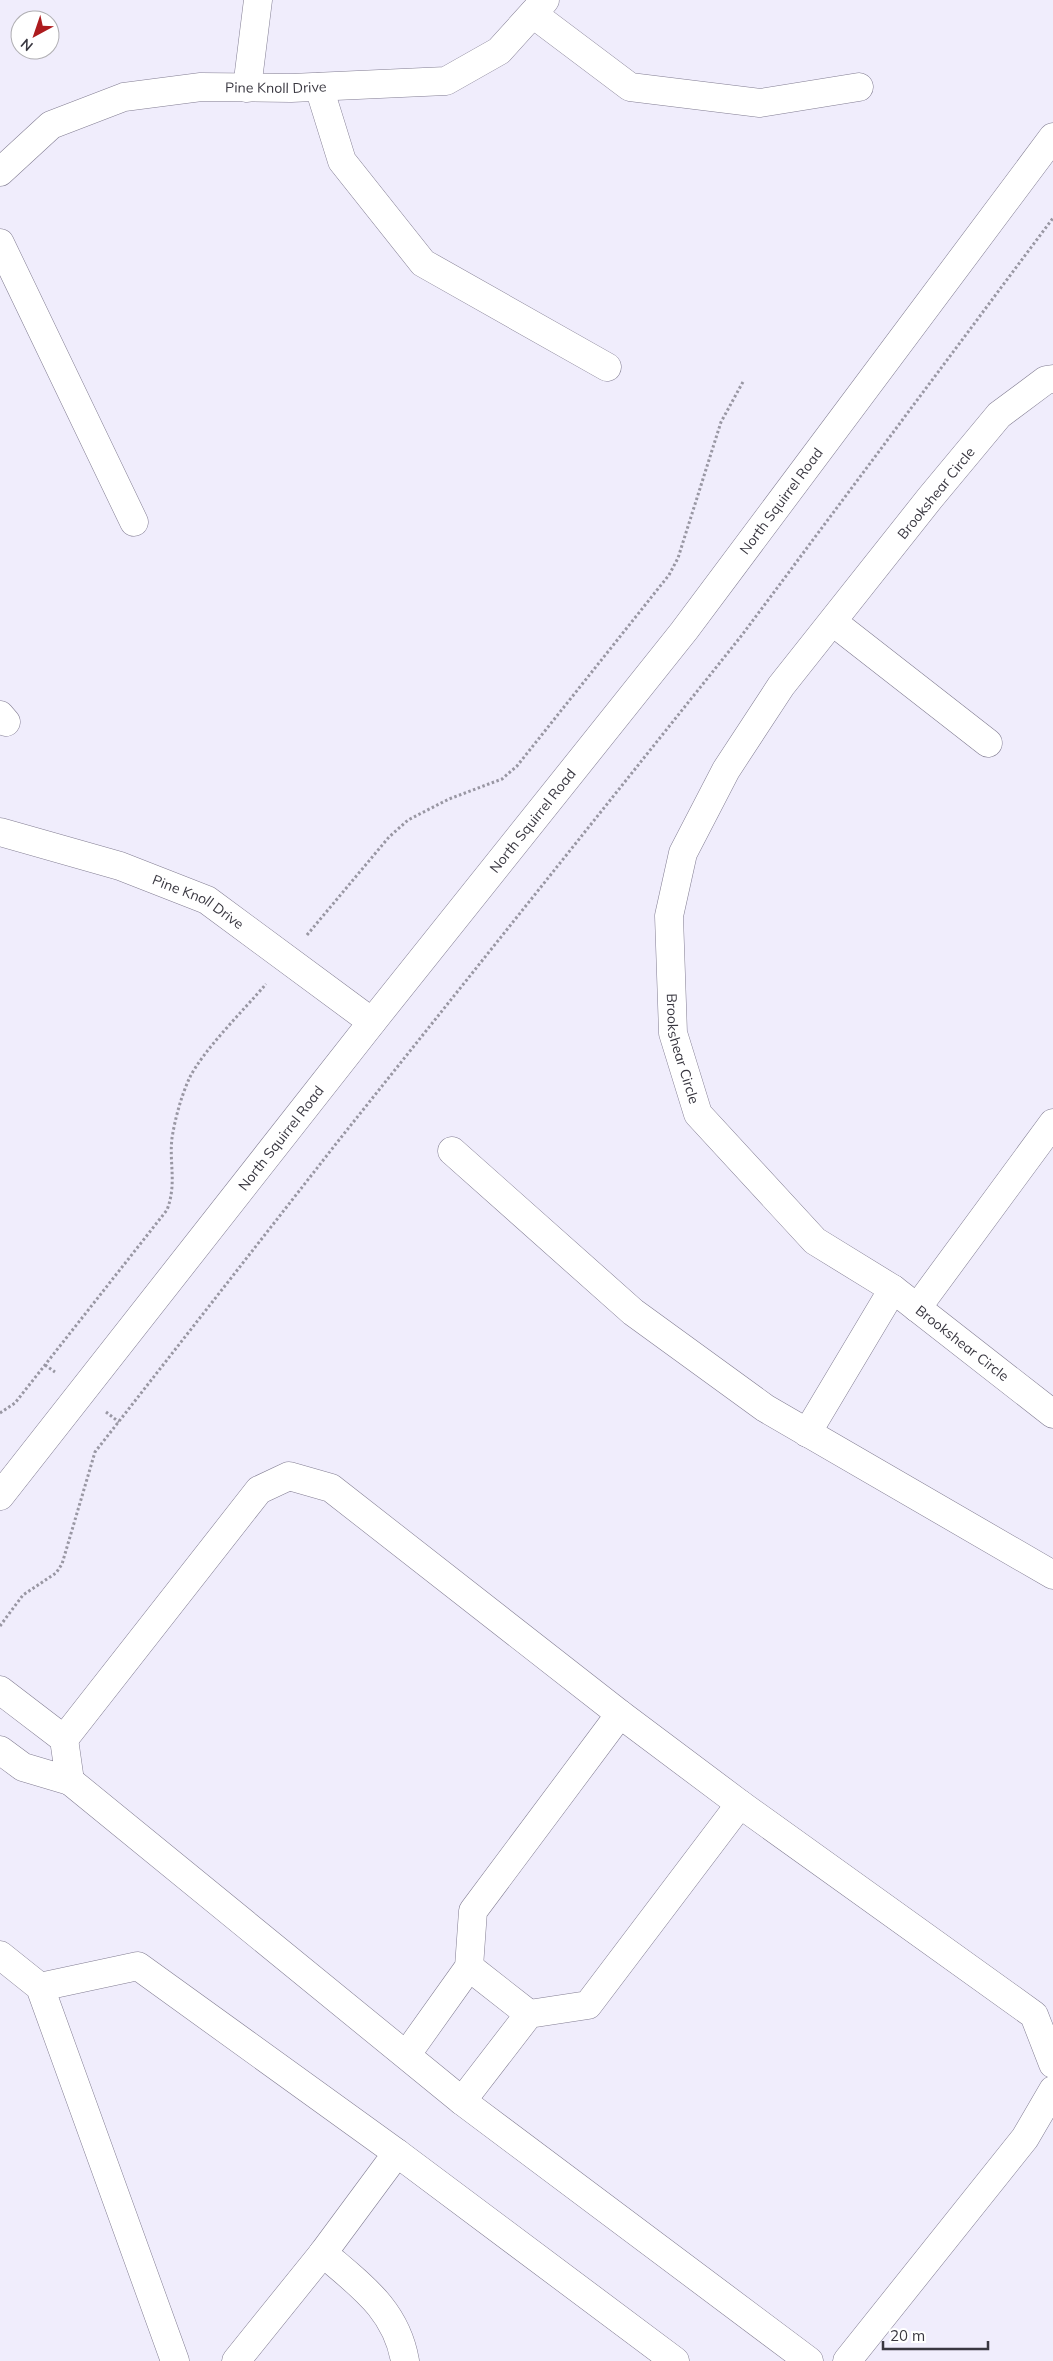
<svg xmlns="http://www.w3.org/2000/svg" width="1053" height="2361" font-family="Mulish,sans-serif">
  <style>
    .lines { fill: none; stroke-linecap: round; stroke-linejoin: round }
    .minor-casing { stroke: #827d92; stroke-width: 29 }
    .path { stroke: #9997a3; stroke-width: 3; stroke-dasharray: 2.5 2.5; stroke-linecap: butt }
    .minor { stroke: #fff; stroke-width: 28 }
    .labels { text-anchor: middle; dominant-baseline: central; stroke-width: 4.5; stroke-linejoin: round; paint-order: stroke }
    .street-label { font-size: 14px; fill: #393740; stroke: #fff }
  </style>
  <rect width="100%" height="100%" fill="#f0edfc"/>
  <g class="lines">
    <defs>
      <g id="minor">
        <polyline points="533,14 630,87 760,103 859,87"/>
        <polyline points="319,87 342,161 423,263 607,367"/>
        <polyline points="247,88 258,0"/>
        <path id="s1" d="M0,172L51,125L124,97L201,87L291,88L446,81L499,51L545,0"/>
        <polyline points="0,243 134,522"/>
        <path id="s2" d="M1053,379L1046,380L999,415L930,498L781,686L726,770L683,853L669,916L673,1033L698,1114L815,1241L893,1289L1053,1414"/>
        <polyline points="833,622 988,743"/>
        <polyline points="0,715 6,722"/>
        <path id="s3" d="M0,832L120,866L207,900L372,1022"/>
        <polyline points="452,1151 633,1312 765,1408 1053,1575"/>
        <polyline points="917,1308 1053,1123"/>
        <polyline points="807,1433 893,1289"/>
        <path id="s4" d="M0,1496L372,1022L684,631L1053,137"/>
        <polyline points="0,1690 64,1739 70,1781 23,1767 0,1750"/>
        <polyline points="64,1739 259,1490 289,1476 331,1488 620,1714 740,1804 1034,2015 1053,2064"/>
        <polyline points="70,1781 462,2101 809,2361"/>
        <polyline points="0,1955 40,1987 175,2361"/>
        <polyline points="469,1967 529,2014"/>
        <polyline points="40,1987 138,1966 397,2153 323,2253 236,2361"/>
        <polyline points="407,2054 469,1967 473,1911 620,1714"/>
        <polyline points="462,2101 529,2014 588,2005 740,1804"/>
        <polyline points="397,2153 675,2361"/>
        <path d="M323,2253C360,2285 396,2309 405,2361"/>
        <polyline points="847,2361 1025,2138 1053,2090"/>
      </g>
    </defs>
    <use href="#minor" class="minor-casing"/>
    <g class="path">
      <polyline points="307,935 389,837 408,820 449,799 502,779 517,766 669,575 678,558 721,422 744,380"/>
      <polyline points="45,1365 55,1372"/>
      <polyline points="106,1412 119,1422"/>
      <path d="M0,1413L15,1403L167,1210C177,1183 169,1164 172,1138C175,1119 181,1097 189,1079C203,1050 244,1010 266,984"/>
      <polyline points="0,1626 23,1595 56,1573 62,1564 95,1452 339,1140 742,635 1053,218"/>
    </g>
    <use href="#minor" class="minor"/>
  </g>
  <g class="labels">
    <g class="street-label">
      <text stroke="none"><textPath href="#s1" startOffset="300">Pine Knoll Drive</textPath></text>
      <text transform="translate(936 493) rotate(-51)">Brookshear Circle</text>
      <text stroke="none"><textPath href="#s4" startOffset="1265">North Squirrel Road</textPath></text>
      <text stroke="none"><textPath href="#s4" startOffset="860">North Squirrel Road</textPath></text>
      <text stroke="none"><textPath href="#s3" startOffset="211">Pine Knoll Drive</textPath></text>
      <text stroke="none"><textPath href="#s2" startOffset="806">Brookshear Circle</textPath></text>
      <text stroke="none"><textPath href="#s4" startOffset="455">North Squirrel Road</textPath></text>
      <text stroke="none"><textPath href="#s2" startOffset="1226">Brookshear Circle</textPath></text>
    </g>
  </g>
  <g transform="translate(35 35) rotate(220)"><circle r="24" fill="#ffffff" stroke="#b0afb3"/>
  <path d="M0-4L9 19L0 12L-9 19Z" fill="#ad1b1e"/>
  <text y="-8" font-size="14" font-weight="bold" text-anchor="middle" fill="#393740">N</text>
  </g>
  <path d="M883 2341v8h105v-8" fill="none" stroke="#393740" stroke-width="2.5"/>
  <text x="890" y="2341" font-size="15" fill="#393740" stroke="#ffffff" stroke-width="4" paint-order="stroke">20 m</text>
</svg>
